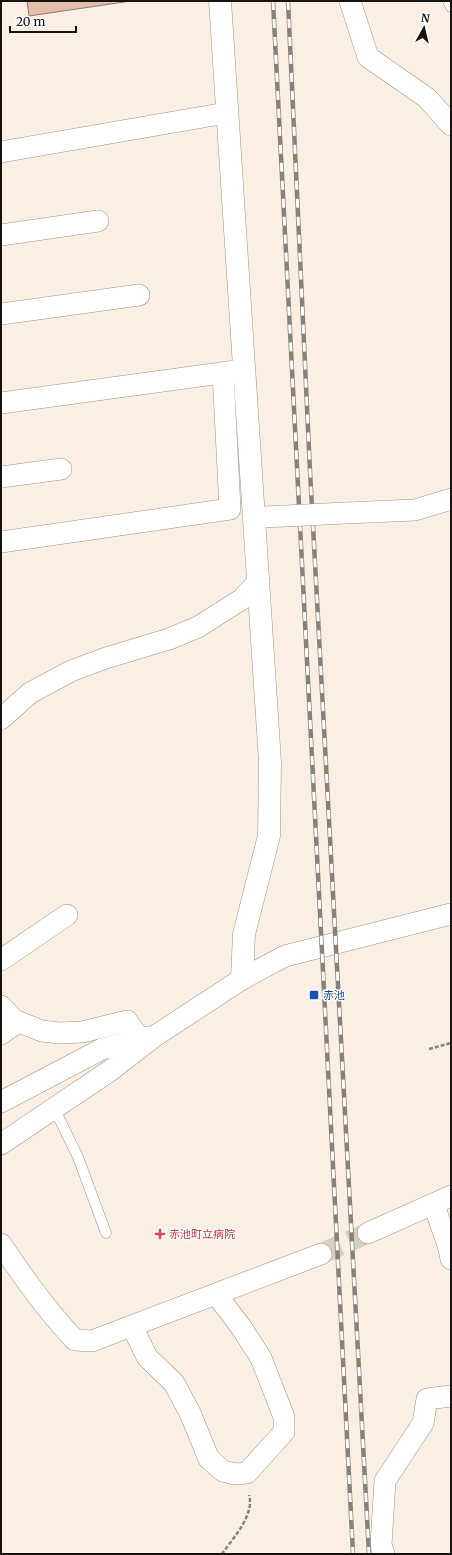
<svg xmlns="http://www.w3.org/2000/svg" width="452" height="1555" font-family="Merriweather,'Noto Sans JP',serif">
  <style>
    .building { fill: #e2beaa; stroke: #897b73 }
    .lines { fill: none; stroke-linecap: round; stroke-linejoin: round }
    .street-tunnel { stroke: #d9cdc2; stroke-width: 21; stroke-dasharray: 21 10; stroke-linecap: butt }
    .lane-casing { stroke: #9f9388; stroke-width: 11 }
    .street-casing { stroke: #9f9388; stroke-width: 22 }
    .secondary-casing { stroke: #9f9388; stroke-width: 23 }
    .path { stroke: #8a8279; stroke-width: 2.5; stroke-dasharray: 4 2; stroke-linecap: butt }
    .lane { stroke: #fff; stroke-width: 10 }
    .street { stroke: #fff; stroke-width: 21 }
    .secondary { stroke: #fff; stroke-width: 22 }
    .rail-casing { stroke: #898178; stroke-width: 4.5 }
    .rail { stroke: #fefefe; stroke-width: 3; stroke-dasharray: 9; stroke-linecap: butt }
    .street-bridge-casing { stroke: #9f9388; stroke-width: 22; stroke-linecap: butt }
    .street-bridge { stroke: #fff; stroke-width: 21 }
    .transit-dot { fill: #1a4fb4; stroke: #fefefe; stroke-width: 1.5 }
    .health-dot { fill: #e0444e; stroke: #fefefe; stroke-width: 1.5 }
    .labels { text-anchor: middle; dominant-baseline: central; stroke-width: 3; stroke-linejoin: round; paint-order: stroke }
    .transit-label { font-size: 11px; fill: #164399; stroke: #fefefe; text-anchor: start }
    .health-label { font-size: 11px; fill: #be3a42; stroke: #fefefe; text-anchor: start }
  </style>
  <rect width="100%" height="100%" fill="#fbeee2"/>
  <polygon class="building" points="27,1 131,1 29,16"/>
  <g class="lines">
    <polyline class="street-tunnel" points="321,1254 368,1233"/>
    <defs>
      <g id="lane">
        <polyline points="448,1 451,7"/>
        <polyline points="54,1108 78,1157 106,1233"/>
      </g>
      <g id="street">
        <polyline points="350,1 368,57 427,98 451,125"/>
        <polyline points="1,152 226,113"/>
        <polyline points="1,235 98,221"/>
        <polyline points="1,314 139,295"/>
        <polyline points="1,403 236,371"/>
        <polyline points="1,477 61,469"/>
        <polyline points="346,513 415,510 451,499"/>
        <polyline points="1,542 230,509 223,373"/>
        <polyline points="1,719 30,693 71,671 106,658 169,639 198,627 242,599 259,581"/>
        <polyline points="1,960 67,915"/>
        <polyline points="1,1006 14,1020 42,1031 59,1033 82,1032 127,1021 140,1039"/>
        <polyline points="1,1034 18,1022"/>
        <polyline points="1,1102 102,1049 148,1037"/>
        <polyline points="1,1144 111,1070 155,1036 242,979 285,956 451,914"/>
        <polyline points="434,1205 448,1245 451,1259"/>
        <polyline points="368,1233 451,1196"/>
        <path d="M1,1244C23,1277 47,1311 75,1340L92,1341L321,1254"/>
        <polyline points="132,1326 147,1357 174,1383 190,1413 209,1459 223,1471 235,1474 247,1473 284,1432 284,1417 261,1358 241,1327 216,1294"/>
        <polyline points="384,1554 381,1545 385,1481 423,1423 427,1399 451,1396"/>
      </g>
      <polyline id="secondary" points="220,1 270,762 269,836 244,934 242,979"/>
    </defs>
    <use href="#lane" class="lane-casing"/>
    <use href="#street" class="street-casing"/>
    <use href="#secondary" class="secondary-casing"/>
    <g class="path">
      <polyline points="429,1049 451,1043"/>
      <path d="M222,1554C233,1538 255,1515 249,1495"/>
    </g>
    <use href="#lane" class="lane"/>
    <use href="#street" class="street"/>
    <use href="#secondary" class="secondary"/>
    <defs>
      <g id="rail">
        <polyline points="273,1 353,1554"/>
        <polyline points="288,1 310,471 369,1554"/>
      </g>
    </defs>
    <use href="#rail" class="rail-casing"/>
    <use href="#rail" class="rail"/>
    <defs>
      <polyline id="street-bridge" points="265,517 346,513"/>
    </defs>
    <use href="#street-bridge" class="street-bridge-casing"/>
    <use href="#street-bridge" class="street-bridge"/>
  </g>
  <rect class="transit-dot" x="309" y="990" width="10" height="10" rx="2"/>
  <path class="health-dot" d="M158 1228h4v4h4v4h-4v4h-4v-4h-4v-4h4z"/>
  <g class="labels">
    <g class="transit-label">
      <text x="323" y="995">赤池</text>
    </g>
    <g class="health-label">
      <text x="169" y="1234">赤池町立病院</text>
    </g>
  </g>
  <rect width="452" height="1555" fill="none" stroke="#16120d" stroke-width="4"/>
  <g transform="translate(424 28) rotate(8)" stroke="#fefefe" stroke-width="3" paint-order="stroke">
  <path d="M0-3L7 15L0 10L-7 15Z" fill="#16120d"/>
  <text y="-6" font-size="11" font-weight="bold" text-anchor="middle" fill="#16120d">N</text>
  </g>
  <path d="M10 26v6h66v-6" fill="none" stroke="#16120d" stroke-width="2"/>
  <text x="16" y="26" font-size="12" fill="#16120d" stroke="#fefefe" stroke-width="3" paint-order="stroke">20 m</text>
</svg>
